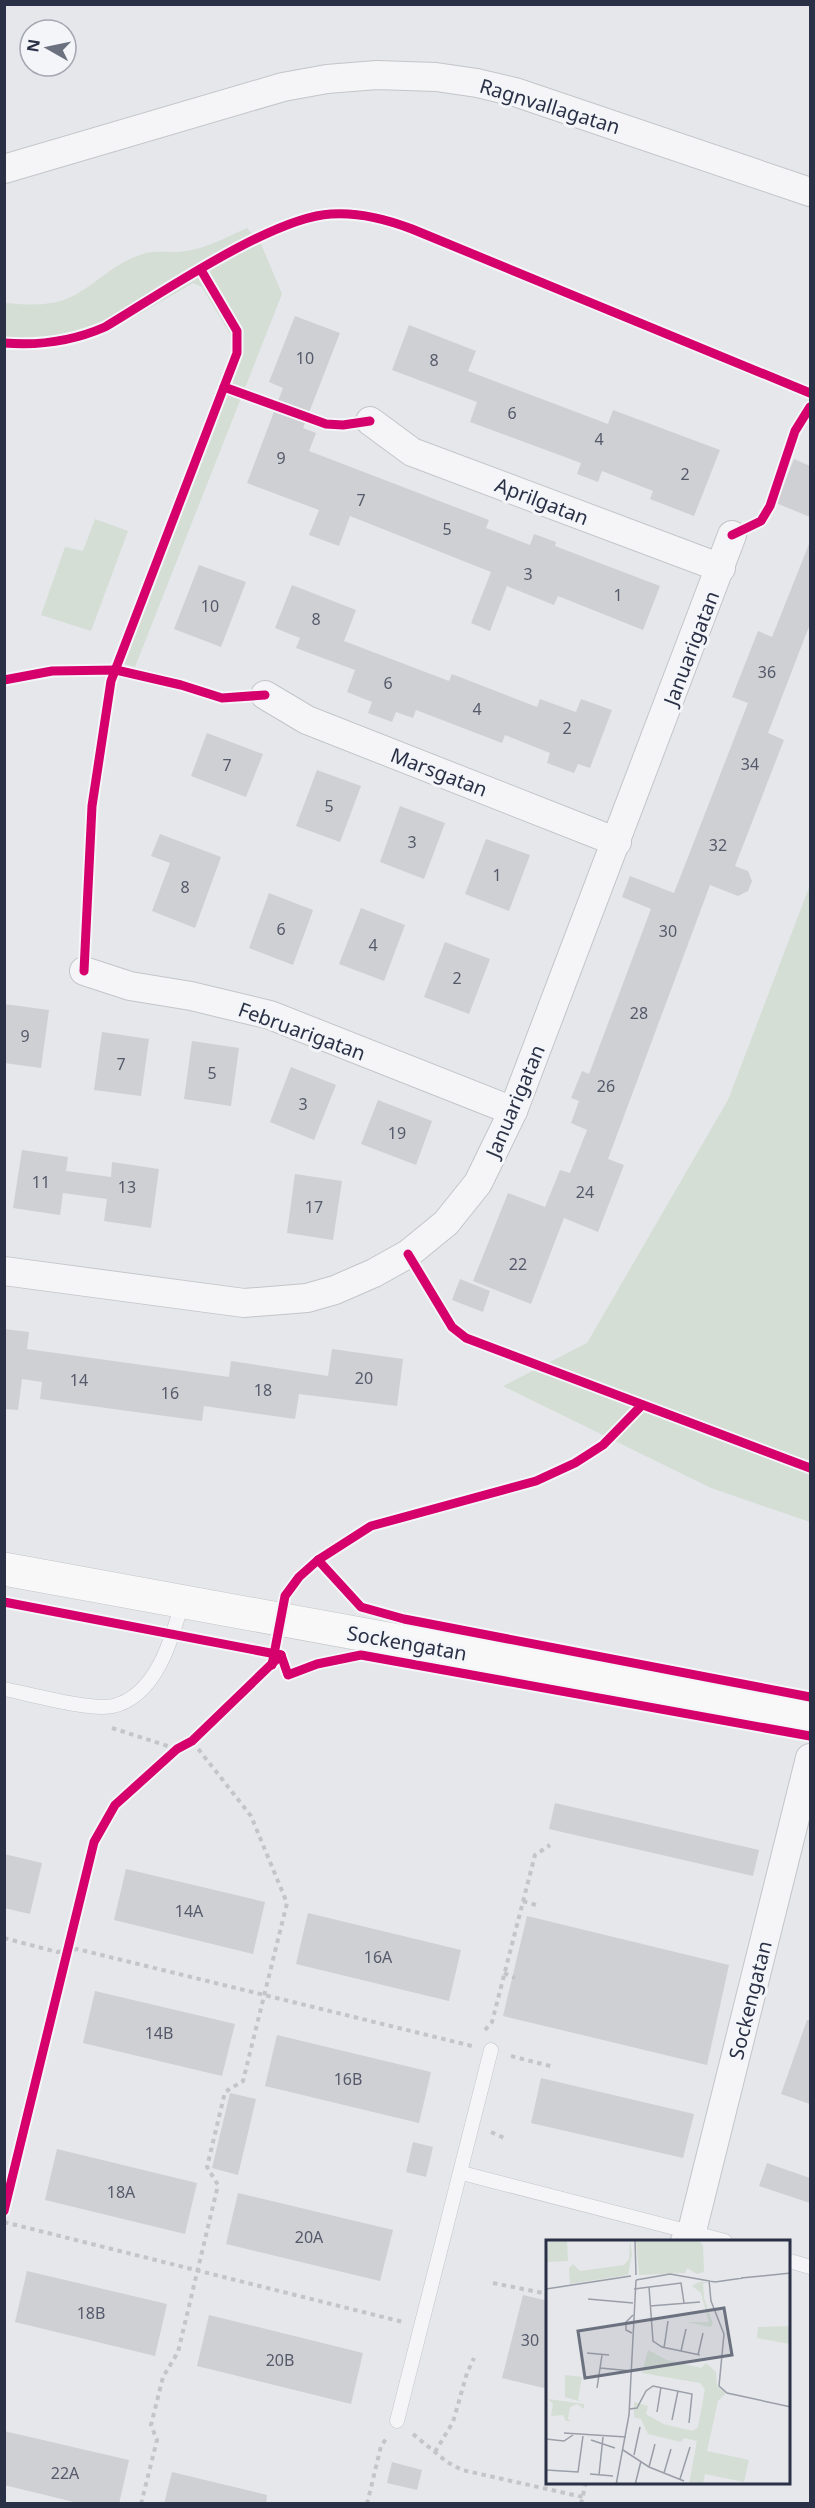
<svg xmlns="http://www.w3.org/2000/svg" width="815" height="2508" font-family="'Noto Sans',sans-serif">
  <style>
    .green { fill: #d4ded5 }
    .building { fill: #cfd0d4 }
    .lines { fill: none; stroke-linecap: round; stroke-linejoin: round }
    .lane-casing { stroke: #c3c5c8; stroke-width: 15 }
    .street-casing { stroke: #c3c5c8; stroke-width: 30 }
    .secondary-casing { stroke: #c3c5c8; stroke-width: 34 }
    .path { stroke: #c4c5ca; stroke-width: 4; stroke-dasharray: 4.5 4.5; stroke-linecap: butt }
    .lane { stroke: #f5f5f7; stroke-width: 14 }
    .street { stroke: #f5f5f7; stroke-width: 28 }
    .secondary { stroke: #f8f8f8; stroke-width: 33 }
    .cycleway-casing { stroke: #f4f5f9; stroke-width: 13 }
    .cycleway { stroke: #d6006c; stroke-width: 9 }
    .labels { text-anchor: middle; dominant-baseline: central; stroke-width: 6; stroke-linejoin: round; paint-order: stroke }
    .number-label { font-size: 16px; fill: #545a6a }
    .street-label { font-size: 20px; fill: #2a3146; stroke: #f4f5f9 }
    .inset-road { fill: none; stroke: #9a9ea8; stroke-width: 1.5 }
    .view { fill: #6b717f; fill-opacity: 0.15; stroke: #6b717f; stroke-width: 3 }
    .inset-edge { fill: none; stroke: #2a3146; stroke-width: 3 }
  </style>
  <rect width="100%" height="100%" fill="#e5e7ea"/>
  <g class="green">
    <path d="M247,228L261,244L282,294L135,667L113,661L231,352L230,334L202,287L193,283C127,320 85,355 5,349V303C27,305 52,307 73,296C96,284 115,263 140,255C155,249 171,254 186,251C207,248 227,237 247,228Z"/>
    <polygon points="95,519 128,531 91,631 41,615 65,547 83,551"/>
    <polygon points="810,885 810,1522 711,1488 503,1386 587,1343 728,1100"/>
  </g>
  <g class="building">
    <polygon points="295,316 340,333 303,428 316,433 309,451 489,520 486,528 530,545 534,534 556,542 555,546 660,586 643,630 558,596 554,605 507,586 490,631 471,623 491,572 350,516 339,546 309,535 319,510 247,483 283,388 269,382"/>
    <polygon points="409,325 476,351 468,371 608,424 613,410 720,450 694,516 650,499 653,491 602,471 598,482 577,474 581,463 470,422 477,402 392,370"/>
    <polygon points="794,459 810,466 810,517 776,503"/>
    <polygon points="809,544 810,624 768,733 784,740 735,866 748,871 752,881 748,891 738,896 710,885 608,1159 624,1165 598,1232 564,1218 531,1304 473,1281 508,1193 545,1207 560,1170 570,1173 587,1130 571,1123 579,1101 571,1098 582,1071 589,1074 651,909 622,897 630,876 674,893 748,703 732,697 758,631 772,637"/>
    <polygon points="199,565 246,582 221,647 174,629"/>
    <polygon points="292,585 356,610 344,641 449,681 452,674 537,707 540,699 576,712 581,699 612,710 590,768 578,764 574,773 547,763 550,753 505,735 502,743 416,710 413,718 396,712 392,722 368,713 372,702 347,692 355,670 296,648 300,638 275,628"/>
    <polygon points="207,733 263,754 246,797 191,776"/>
    <polygon points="317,770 361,786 340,842 296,826"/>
    <polygon points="400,806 445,823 424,879 380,862"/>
    <polygon points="160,834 221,857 195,928 152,911 170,863 151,856"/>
    <polygon points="486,839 530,855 509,911 465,894"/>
    <polygon points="269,893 313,910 293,965 249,948"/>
    <polygon points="361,908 405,925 384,981 339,964"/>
    <polygon points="445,942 490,959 469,1014 424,997"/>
    <polygon points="4,1004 49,1010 41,1068 4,1063"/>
    <polygon points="102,1032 149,1039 141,1096 94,1090"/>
    <polygon points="192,1041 239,1048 231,1106 184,1099"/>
    <polygon points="291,1067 336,1085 314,1140 270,1122"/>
    <polygon points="378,1100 432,1121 416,1165 361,1144"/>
    <polygon points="22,1150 68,1157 66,1171 111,1177 112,1162 159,1169 151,1228 104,1221 107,1199 63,1193 60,1215 13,1208"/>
    <polygon points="295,1174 342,1181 333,1240 287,1233"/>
    <polygon points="460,1279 490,1291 483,1312 452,1300"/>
    <polygon points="4,1329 29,1332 27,1349 229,1377 231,1361 328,1376 332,1349 403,1359 397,1406 299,1394 295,1419 204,1406 202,1421 40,1399 42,1382 22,1379 18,1410 4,1409"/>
    <polygon points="555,1803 759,1850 753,1876 549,1829"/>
    <polygon points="4,1854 42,1863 30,1914 4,1908"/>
    <polygon points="126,1869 265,1902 253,1954 114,1920"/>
    <polygon points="308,1913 461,1950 449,2001 296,1964"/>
    <polygon points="527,1916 729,1965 707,2065 503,2016"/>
    <polygon points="95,1991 235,2024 222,2076 83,2043"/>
    <polygon points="807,2020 810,2020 810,2104 781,2094"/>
    <polygon points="277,2035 431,2072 419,2123 265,2086"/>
    <polygon points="541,2078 694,2114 683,2158 531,2123"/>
    <polygon points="230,2093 256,2099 238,2175 212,2168"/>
    <polygon points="413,2142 433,2147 426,2177 406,2172"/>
    <polygon points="57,2149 197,2183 185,2234 45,2200"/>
    <polygon points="767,2163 810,2178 810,2203 759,2186"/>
    <polygon points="238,2193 393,2230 380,2281 226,2244"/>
    <polygon points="27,2271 167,2304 155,2356 15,2322"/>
    <polygon points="523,2295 548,2301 548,2389 502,2378"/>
    <polygon points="209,2315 363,2353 351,2404 197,2366"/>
    <polygon points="4,2431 129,2460 119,2504 82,2504 4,2485"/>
    <polygon points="392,2462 422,2470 417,2490 387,2483"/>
    <polygon points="172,2472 267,2495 266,2504 164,2504"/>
  </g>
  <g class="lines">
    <defs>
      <g id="lane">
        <path d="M4,1689C30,1694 90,1711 113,1706C156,1696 172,1639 182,1603"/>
        <polyline points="462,2173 725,2241"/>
        <polyline points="790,2261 810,2267"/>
        <polyline points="397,2421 491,2050"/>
      </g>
      <g id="street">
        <polyline points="4,169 283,87 327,79 377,75 436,77 477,83 515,92 810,192"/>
        <polyline points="370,421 412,452 721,568"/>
        <polyline points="265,695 307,720 617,842"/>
        <polyline points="84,971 130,986 191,996 270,1015 513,1111"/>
        <polyline points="4,1271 244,1303 307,1298 335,1290 374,1273 408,1254 446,1223 478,1183 513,1111 732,535"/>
        <polyline points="685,2241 692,2231 810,1758"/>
      </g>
      <polyline id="secondary" points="4,1569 810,1716"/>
    </defs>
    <use href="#lane" class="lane-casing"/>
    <use href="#street" class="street-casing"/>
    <use href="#secondary" class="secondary-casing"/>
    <g class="path">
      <polyline points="112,1728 177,1749"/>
      <polyline points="523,1901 539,1906"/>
      <polyline points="4,1938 57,1952 77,1949 472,2046"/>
      <polyline points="504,1973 515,1978"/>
      <polyline points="485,2030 492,2022 535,1855 550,1845"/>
      <polyline points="511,2056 554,2067"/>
      <polyline points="491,2132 504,2138"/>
      <polyline points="4,2222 403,2322"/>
      <polyline points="493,2283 548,2294"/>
      <polyline points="413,2434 447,2462 462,2470 583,2497"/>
      <polyline points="435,2452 453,2422 467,2373 474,2358"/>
      <polyline points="141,2504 157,2440 151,2425 163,2377 178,2352 218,2185 207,2167 225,2092 243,2081 287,1903 251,1816 192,1741"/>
      <polyline points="367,2504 381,2446 386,2439"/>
      <polyline points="581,2504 586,2482"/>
    </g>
    <use href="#lane" class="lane"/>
    <use href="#street" class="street"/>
    <use href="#secondary" class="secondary"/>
    <defs>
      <g id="cycleway">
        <path d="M4,343C40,346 73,341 105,327C159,295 272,217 331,214C359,212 386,219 412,229L810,393"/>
        <polyline points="224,387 326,424 343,425 370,421"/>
        <polyline points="732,535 761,521 770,506 795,431 810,407"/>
        <polyline points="4,680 52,671 116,670 181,685 222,698 265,695"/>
        <polyline points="84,971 92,806 111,681 237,353 237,331 201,270"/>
        <polyline points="408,1254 452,1327 466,1338 810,1468"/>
        <polyline points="318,1560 361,1607 404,1619 810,1697"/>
        <polyline points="4,1602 281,1655"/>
        <polyline points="281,1655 288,1675 317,1664 361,1655 810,1736"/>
        <polyline points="272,1665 285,1596 299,1577 318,1560 371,1526 536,1481 575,1463 603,1445 642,1405"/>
        <polyline points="4,2211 94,1842 115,1805 177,1749 192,1741 281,1655"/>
      </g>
    </defs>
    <use href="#cycleway" class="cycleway-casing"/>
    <use href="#cycleway" class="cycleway"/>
  </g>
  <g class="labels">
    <g class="number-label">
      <text x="305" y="358">10</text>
      <text x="434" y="360">8</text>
      <text x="512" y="413">6</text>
      <text x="599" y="439">4</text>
      <text x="281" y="458">9</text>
      <text x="685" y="474">2</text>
      <text x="361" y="500">7</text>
      <text x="447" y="529">5</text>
      <text x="528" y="574">3</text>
      <text x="618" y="595">1</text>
      <text x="210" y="606">10</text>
      <text x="316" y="619">8</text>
      <text x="767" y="672">36</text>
      <text x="388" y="683">6</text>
      <text x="477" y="709">4</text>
      <text x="567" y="728">2</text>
      <text x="750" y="764">34</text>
      <text x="227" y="765">7</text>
      <text x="329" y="806">5</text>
      <text x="412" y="842">3</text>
      <text x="718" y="845">32</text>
      <text x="497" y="875">1</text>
      <text x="185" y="887">8</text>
      <text x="281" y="929">6</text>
      <text x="668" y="931">30</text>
      <text x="373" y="945">4</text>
      <text x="457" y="978">2</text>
      <text x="639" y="1013">28</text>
      <text x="25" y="1036">9</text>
      <text x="121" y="1064">7</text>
      <text x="212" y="1073">5</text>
      <text x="606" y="1086">26</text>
      <text x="303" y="1104">3</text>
      <text x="397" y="1133">19</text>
      <text x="41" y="1182">11</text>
      <text x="127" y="1187">13</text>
      <text x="585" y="1192">24</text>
      <text x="314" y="1207">17</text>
      <text x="518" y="1264">22</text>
      <text x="364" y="1378">20</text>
      <text x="79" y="1380">14</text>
      <text x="263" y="1390">18</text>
      <text x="170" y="1393">16</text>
      <text x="189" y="1911">14A</text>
      <text x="378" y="1957">16A</text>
      <text x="159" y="2033">14B</text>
      <text x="348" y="2079">16B</text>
      <text x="121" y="2192">18A</text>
      <text x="309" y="2237">20A</text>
      <text x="91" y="2313">18B</text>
      <text x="530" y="2340">30</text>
      <text x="280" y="2360">20B</text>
      <text x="65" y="2473">22A</text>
    </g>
    <g class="street-label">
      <text transform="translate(550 106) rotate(17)">Ragnvallagatan</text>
      <text transform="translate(542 501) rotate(21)">Aprilgatan</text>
      <text transform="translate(691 648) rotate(-69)">Januarigatan</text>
      <text transform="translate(439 772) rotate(21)">Marsgatan</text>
      <text transform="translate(302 1031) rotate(20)">Februarigatan</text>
      <text transform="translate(515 1101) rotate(-67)">Januarigatan</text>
      <text transform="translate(407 1643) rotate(10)">Sockengatan</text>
      <text transform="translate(750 2000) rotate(-76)">Sockengatan</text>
    </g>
  </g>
  <g transform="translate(546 2240)">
    <rect width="244" height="244" fill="#e5e7ea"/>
    <path d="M3,0H21L22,21L0,22ZM84,0L86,14L82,35L24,44L23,28L27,24L34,31L78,25L83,19ZM90,0L153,1L157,5L158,32L151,34L141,28L139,33L93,35ZM153,42H160L161,43H157L158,58L167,84L164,87L140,82H163L155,53L146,46ZM244,86V104L211,98L212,87ZM102,110L121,120L155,128L160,123L170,132L171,146L180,153L172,161L161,211L203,220L198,242L159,234L157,244H143L151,201L138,198L135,202L102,194L95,179L88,177V162L102,166L100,174L117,184L147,191L152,187L159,149L154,143L96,133ZM19,135L36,137L32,160L36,162L19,157ZM2,159L38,164V169L31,164L24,167L22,179L25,181H20L17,175L5,176L7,164Z" fill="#d4ded5"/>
    <path class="inset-road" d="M89,0L90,35M195,38L245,33M90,40L124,34L169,42L197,38M163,40L165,61L178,94L173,146L181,153L245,167M103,47L107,101L116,107L154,115M0,49L85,36M88,49L135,43L138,63M42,59L87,63M104,66L154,62M86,93L80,90V82L87,75M118,108L122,81M135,111L140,89M41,113L63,115M152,115L157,93M54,128L86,131M51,148L56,115M84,169L91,168L100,151L107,146L146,154L143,183M111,172L115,147M126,180L132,151M18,193L80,197M0,199L18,201L27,195M45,200L69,208M77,210L103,227L138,241M88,215L94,187M103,227L109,204M0,230L32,232L37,196M118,233L125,209M44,234L67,236M53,235L57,197M134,239L144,207M70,245L83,175L90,40M89,245L95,221"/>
    <path class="view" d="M178,68L186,115L39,138L32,91Z"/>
    <rect width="244" height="244" class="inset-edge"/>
  </g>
  <rect width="815" height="2508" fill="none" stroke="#2a3146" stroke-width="12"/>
  <g transform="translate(48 48) rotate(279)"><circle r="28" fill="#f4f5f9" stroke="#a3a7b1" stroke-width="1.5"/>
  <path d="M0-4.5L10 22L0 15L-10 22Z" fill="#6b717f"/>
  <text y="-9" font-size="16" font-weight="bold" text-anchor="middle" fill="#2a3146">N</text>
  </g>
</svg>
